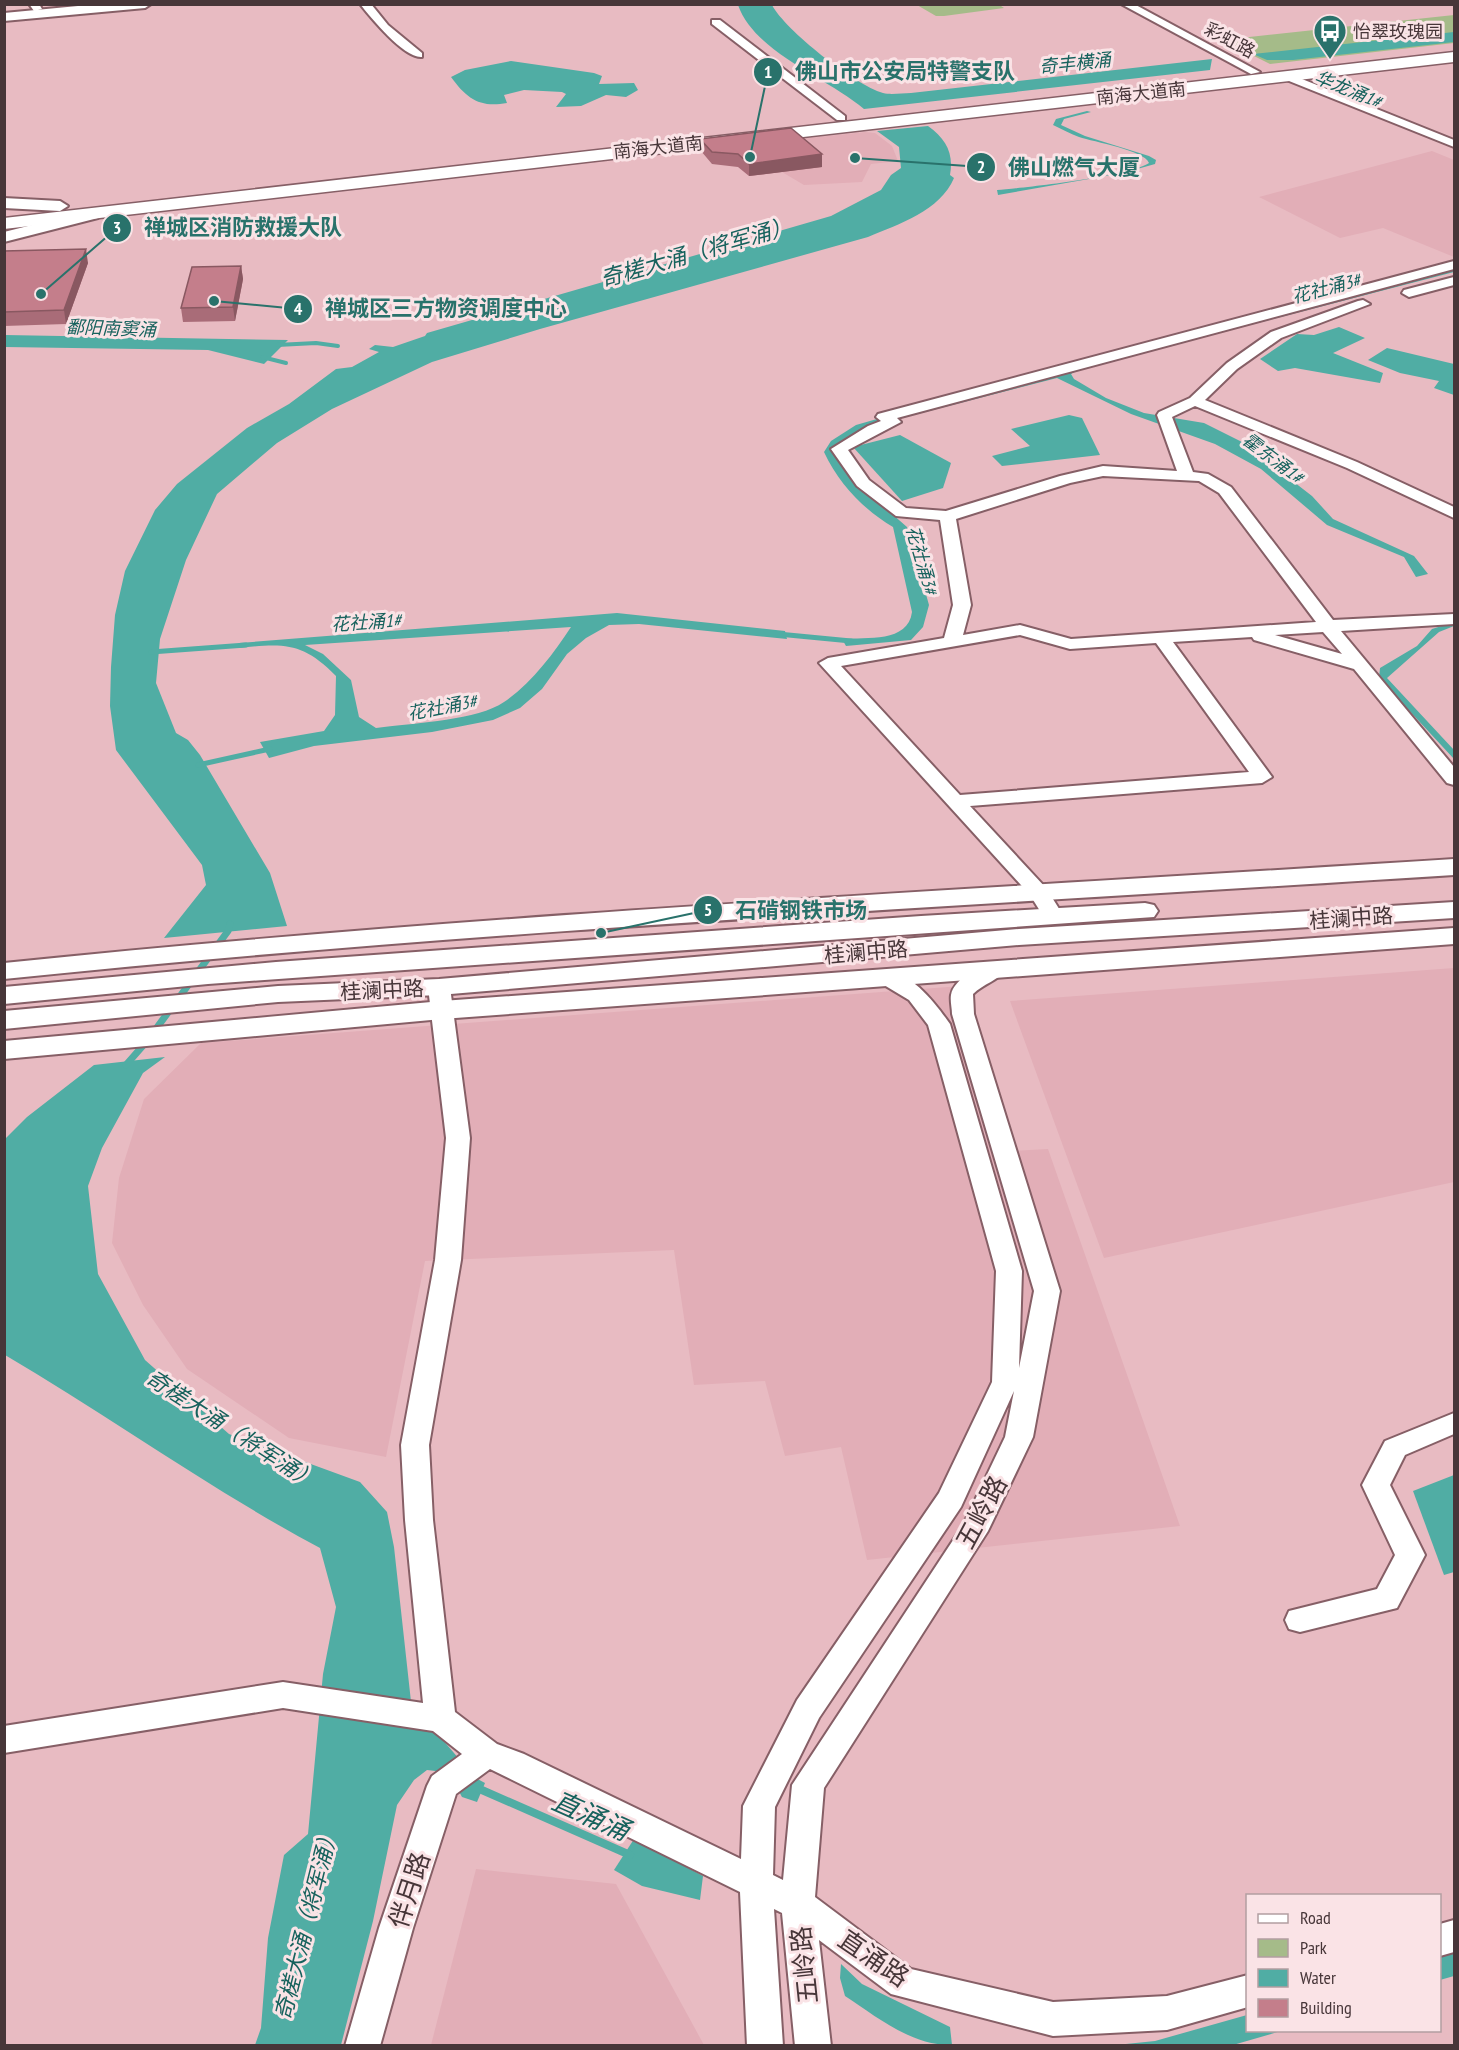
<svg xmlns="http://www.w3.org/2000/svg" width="1459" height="2050" font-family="'PT Sans Narrow','Noto Sans SC',sans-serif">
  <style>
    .built { fill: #e2aeb7 }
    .green { fill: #a5bb89 }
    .water { fill: #50ada4; fill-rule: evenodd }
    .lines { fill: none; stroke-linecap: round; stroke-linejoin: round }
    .stream-far3 { stroke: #50ada4; stroke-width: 4 }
    .stream-far2 { stroke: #50ada4; stroke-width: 5 }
    .stream-far1 { stroke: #50ada4; stroke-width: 7 }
    .stream { stroke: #50ada4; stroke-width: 8 }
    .minor-casing { stroke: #865f66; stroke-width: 4 }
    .major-casing { stroke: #865f66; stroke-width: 4 }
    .highway-casing { stroke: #865f66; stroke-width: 3 }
    .minor { fill: #fff; fill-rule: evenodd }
    .major { fill: #fff; fill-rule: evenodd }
    .highway { fill: #fff; fill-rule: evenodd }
    .wall { fill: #a96c78 }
    .shaded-wall { fill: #895861 }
    .building { fill: #c47e8b; stroke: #895861; stroke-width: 1.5 }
    .labels { text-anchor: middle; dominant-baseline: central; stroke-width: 6; stroke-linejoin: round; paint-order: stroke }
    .far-poi-label { font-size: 18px; fill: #473639; stroke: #fae3e6; text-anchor: start }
    .far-street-label { font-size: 18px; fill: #473639; stroke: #fae3e6 }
    .far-water-label { font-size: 18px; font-style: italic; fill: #17625d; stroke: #fae3e6 }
    .street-label { font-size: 21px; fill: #473639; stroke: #fae3e6 }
    .water-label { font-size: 22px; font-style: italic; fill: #17625d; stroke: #fae3e6 }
    .near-street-label { font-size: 26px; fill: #473639; stroke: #fae3e6 }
    .near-water-label { font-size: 27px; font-style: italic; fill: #17625d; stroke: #fae3e6 }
    .leader { fill: none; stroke: #29726b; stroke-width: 2 }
    .callout-dot { fill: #29726b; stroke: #fae3e6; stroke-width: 2 }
    .mark-label { font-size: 18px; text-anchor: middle; font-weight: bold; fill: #fff }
    .callout-label { font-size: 22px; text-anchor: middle; font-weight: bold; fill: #29726b; stroke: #fae3e6; stroke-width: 6; stroke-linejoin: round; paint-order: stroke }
  </style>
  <rect width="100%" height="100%" fill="#e8bbc2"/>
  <g class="built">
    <polygon points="865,132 875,133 892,146 898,161 871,164 862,182 804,185 782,172 821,167 790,140"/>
    <polygon points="1432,151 1454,160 1454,257 1383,228 1340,238 1259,197"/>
    <polygon points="1454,968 1454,1182 1104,1258 1010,1001"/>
    <polygon points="961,986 1012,1151 1048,1149 1180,1526 867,1560 841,1447 785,1456 765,1381 694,1385 674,1250 425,1261 386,1457 289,1438 187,1369 143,1305 112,1243 119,1178 144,1099 201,1043"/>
    <polygon points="476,1869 616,1884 704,2045 431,2045"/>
  </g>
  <g class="green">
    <polygon points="998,4 1004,8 944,16 936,16 917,5"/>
    <polygon points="1454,15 1454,43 1270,64 1222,40"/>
  </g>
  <g class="water">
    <path d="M738,5H772C785,30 855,85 883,93C891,95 902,93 911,93L1212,59L1210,70L864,109C828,78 755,53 738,5Z"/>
    <polygon points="1454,32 1454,42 1293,60 1267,60 1253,54"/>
    <path d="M511,61L594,73L602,76L599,84L634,83L638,90L626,97L606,95L581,106L556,107L566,94L562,92L524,90L504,95L507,103C480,108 467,99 451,77L465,70Z"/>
    <path d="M1087,111L1091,112L1064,119L1061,125L1085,136L1149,156L1156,160L1155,164L1123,173L998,195L997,190C1024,188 1130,176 1149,163C1144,150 1094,142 1079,137C1071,134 1062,129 1053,125L1056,119Z"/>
    <path d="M928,126C946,139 954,153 950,175L954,178C940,211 899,224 868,237L540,329L432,362L332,409L277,443L217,494L186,560L160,639L156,683L176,733L188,740L200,755L270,873L287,926L164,938L206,885L202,865L116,750L110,706L111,667L115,615L125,571L155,510L177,484L247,428L289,404L336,369L352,367L379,352L369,349L375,345L393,347L425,336L427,333L831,216L881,190L891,175L901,168L899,147L877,131Z"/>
    <path d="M1454,267V272L1080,369L1071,374L1074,379L1106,398L1144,413L1204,423L1242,442L1312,496L1333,519L1414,556L1428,574L1416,577L1404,557L1327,525L1261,469L1215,444L1131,414L1057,378L871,426L842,443L840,460L852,479L907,527L929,605L923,627L911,640L846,646L842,639C867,637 908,643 912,612L893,527C863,509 839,484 824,452L831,441L856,425L968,393Z"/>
    <polygon points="1339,327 1365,338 1333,353 1383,373 1380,383 1295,368 1278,371 1260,359 1297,334 1314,335"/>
    <polygon points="5,335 288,340 264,364 208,350 5,347"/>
    <polygon points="1387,348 1454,364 1454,395 1434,388 1439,381 1400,373 1368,360"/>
    <polygon points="1069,415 1082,418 1100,455 1002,466 992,456 1030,446 1011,429"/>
    <polygon points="900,435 951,463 943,488 902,501 853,447"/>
    <path d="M617,613L785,631L787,639L639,624L609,625L586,638L567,654L542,689L520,708L493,720L432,732L314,746L269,758L260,742L324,731L335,715L336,676C303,642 284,643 239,648V643ZM571,627C553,654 532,683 504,702C478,720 416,723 384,727L376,728L359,717L351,680L323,654L305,645Z"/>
    <polygon points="1454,622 1454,626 1439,632 1387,678 1454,750 1454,759 1379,678 1380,668 1417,646 1432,629"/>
    <path d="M165,1057L143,1073L102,1148L88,1186L98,1274L145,1360L229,1434L360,1482L387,1512L394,1547L414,1729L436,1732L460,1760L444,1772L427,1770L414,1780L397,1805L373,1921L341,2045H255L261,2028L268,1938L284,1855L308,1834L323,1674L336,1607L320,1548C211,1490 111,1417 5,1355V1139L27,1117L94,1065Z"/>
    <polygon points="1454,1475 1454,1572 1444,1575 1413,1491"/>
    <polygon points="472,1776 485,1783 477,1802 462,1797 456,1786"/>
    <polygon points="634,1839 703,1876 700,1900 642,1886 614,1870"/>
    <polygon points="1454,1951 1454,1976 1440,1980 1440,1956"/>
    <path d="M841,1964L862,1984L950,2027L952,2045C912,2046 877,2017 845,1996L840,1978Z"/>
    <polygon points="1247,2015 1248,2030 1281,2031 1233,2045 1116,2045 1155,2041"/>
  </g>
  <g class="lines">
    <g class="stream-far3">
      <polyline points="277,345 316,343 338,346"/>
      <polyline points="262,357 286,363"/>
    </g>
    <g class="stream-far2">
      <polyline points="778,634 851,641"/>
      <polyline points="151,652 246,645"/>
      <polyline points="198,765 270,749"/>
    </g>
    <g class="stream-far1">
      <polyline points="178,999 228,931 230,924"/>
      <polyline points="153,1033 172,1007"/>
      <polyline points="126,1065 147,1041"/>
    </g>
    <polyline class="stream" points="475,1787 630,1855"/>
    <defs>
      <g id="minor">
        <polygon points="29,4 39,4 42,9 34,11"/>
        <path d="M360,4H371L388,25L422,53V57C405,59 371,18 360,4Z"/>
        <polygon points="1121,4 1134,4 1260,72 1251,74"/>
        <polygon points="712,20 720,20 845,116 845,120 837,120 712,24"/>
        <polygon points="1284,75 1292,75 1454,140 1454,147 1284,79"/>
        <path d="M1454,261V269L897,418L901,422L848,450L869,480L906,508L946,511L1060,476L1103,466L1177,471L1157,415L1159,412L1190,398L1227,363L1271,332L1358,301L1363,300L1370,304L1281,338L1237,369L1205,400L1357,462L1454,507V518L1347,468L1195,406L1172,417L1193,472L1208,474L1231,487L1333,620L1454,614V624L1341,631L1454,767V785L1447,783L1354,669L1254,640L1252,637L1173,642L1272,777L1262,783L970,806L1046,888L1063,915L1059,919H1045L1030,895L819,663L828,658L944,638L953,605L940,520L896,516L857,486L831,449L868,426L881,421L876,417L878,414ZM1103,476L1199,481L1219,493L1316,622L1071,639L1020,625L963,635L971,605L956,519L1070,483ZM1323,632L1342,654L1275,635ZM1020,635L1070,649L1156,643L1249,772L960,795L841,666Z"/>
        <polygon points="1454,277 1454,285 1409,297 1402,293 1404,290"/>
        <path d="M996,962L1004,964L1007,969C999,980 983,984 973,994L974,1014L1060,1291L1033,1437L988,1531L824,1788L815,1897L911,1969L1053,2002L1167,1996L1248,1975V2007L1167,2030L1053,2036L891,1994L819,1940L831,2046H795L782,1913L774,1909L783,2046H747L740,1892L490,1769L456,1794L413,1928L380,2046H345L379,1928L427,1786L432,1776L462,1754L433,1731L283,1708L4,1753V1726L283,1682L423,1703L405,1520L401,1445L435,1260L446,1138L428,987L431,982H447L450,987L470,1138L461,1260L429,1445L433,1520L455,1712L497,1744L524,1754L741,1859L743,1806L797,1700L939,1493L992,1382L996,1271L928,1025L909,1000L879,982L876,977L879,972C907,965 936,1004 950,1024L1022,1271L1019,1368L1034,1291L952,1014C952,1008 950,1001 951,995C954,978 981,966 996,962ZM1014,1391L1005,1437L963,1525L792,1785L783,1880L773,1875L775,1807L819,1718L961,1507Z"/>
        <polygon points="1454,1413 1454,1434 1405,1455 1390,1485 1425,1555 1397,1608 1300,1632 1289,1629 1285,1620 1289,1611 1377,1589 1395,1555 1362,1485 1385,1441"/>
        <polygon points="1454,1920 1454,1952 1440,1956 1440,1924"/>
      </g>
      <g id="major">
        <polygon points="99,4 151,4 145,8 4,21 4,13"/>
        <polygon points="4,198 60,201 68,206 60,211 4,208"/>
        <polygon points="92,210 98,212 100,215 98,218 4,242 4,232"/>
        <path d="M1454,859V875C970,906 487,929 4,979V963C487,913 970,890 1454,859Z"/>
        <polygon points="1454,902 1454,918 1019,945 439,995 278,1002 4,1029 4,1011 278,986 439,979 1019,929"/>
        <polygon points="1145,903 1154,905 1158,911 1154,917 208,984 4,1004 4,987 276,962 921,916"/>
        <polygon points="1454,928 1454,944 442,1019 4,1059 4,1041 442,1001"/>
      </g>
      <polygon id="highway" points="1454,52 1454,62 4,229 4,218"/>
    </defs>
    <use href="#minor" class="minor-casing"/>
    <use href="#major" class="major-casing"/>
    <use href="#highway" class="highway-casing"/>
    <use href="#minor" class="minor"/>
    <use href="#major" class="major"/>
    <use href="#highway" class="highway"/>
  </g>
  <g class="wall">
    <polygon points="700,139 822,154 822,167 749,176 738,167 712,164 701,151"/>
    <polygon points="4,251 88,263 66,324 4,326"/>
    <polygon points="241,266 243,279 235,321 183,322 181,308"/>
  </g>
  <g class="shaded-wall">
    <polygon points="822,154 822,167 749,176 749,164"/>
    <polygon points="86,249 88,263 66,324 64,310"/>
    <polygon points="241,266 243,279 235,321 233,307"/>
  </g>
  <g class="building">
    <polygon points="791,128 822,154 749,164 738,154 712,152 700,139"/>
    <polygon points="86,249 64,310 4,312 4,251"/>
    <polygon points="241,266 233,307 181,308 192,267"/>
  </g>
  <defs>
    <symbol id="bus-pin" viewBox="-11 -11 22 30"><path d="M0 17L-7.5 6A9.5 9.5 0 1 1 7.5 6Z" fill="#29726b" stroke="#fae3e6"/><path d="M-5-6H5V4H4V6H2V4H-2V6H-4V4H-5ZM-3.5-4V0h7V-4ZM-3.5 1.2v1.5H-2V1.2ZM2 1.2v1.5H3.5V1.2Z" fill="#fff"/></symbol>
  </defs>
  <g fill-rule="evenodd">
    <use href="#bus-pin" x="1311" y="12" width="38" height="52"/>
  </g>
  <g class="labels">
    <g class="far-poi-label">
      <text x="1353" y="31">怡翠玫瑰园</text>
    </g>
    <g class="far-street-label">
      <text transform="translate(1230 40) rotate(28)">彩虹路</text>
      <text transform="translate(1141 93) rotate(-6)">南海大道南</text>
      <text transform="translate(658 147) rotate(-6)">南海大道南</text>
    </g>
    <g class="far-water-label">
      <text transform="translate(1075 63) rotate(-6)">奇丰横涌</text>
      <text transform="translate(1348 89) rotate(22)">华龙涌1#</text>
      <text transform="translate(1326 288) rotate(-15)">花社涌3#</text>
      <text transform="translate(111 328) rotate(2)">鄱阳南窦涌</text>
      <text transform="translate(1273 458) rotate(37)">霍东涌1#</text>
      <text transform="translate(922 560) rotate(74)">花社涌3#</text>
      <text transform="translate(366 622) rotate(-4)">花社涌1#</text>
      <text transform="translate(442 707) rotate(-11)">花社涌3#</text>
    </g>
    <g class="street-label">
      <text transform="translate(1351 918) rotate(-4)">桂澜中路</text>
      <text transform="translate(866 952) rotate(-5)">桂澜中路</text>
      <text transform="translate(382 990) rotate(-3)">桂澜中路</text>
    </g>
    <g class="water-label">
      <text transform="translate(696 252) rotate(-16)">奇槎大涌（将军涌）</text>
      <text transform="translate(232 1429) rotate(33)">奇槎大涌（将军涌）</text>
      <text transform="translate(306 1923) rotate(-76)">奇槎大涌（将军涌）</text>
    </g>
    <g class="near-street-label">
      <text transform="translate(981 1512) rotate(-62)">五岭路</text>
      <text transform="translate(409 1890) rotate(-72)">伴月路</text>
      <text transform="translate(874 1958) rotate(34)">直涌路</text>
      <text transform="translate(804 1965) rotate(-96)">五岭路</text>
    </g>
    <g class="near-water-label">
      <text transform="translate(591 1815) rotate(24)">直涌涌</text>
    </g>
  </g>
  <path class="leader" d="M750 157L768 72M855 158L981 167M41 294L117 228M214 301L298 309M601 933L708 910"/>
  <g class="callout-dot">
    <circle cx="750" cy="157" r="6"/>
    <circle cx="855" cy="158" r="6"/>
    <circle cx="41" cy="294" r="6"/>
    <circle cx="214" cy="301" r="6"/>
    <circle cx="601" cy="933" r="6"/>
    <circle cx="768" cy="72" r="15"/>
    <circle cx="981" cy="167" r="15"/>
    <circle cx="117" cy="228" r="15"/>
    <circle cx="298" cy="309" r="15"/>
    <circle cx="708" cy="910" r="15"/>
  </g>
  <g class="mark-label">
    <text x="768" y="78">1</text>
    <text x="981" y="173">2</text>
    <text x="117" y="234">3</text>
    <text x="298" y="315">4</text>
    <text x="708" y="916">5</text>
  </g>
  <g class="callout-label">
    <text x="905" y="79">佛山市公安局特警支队</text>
    <text x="1074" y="175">佛山燃气大厦</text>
    <text x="243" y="235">禅城区消防救援大队</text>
    <text x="446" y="316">禅城区三方物资调度中心</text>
    <text x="801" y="918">石𬒔钢铁市场</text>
  </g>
  <rect width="1459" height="2050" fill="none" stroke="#473639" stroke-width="12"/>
  <rect x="1246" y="1894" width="195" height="138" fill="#fae3e6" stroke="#b29ea1" stroke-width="1.5"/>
  <rect x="1258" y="1914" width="30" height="9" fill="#ffffff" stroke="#b29ea1" stroke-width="1.5"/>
  <text x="1300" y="1924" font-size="18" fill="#473639">Road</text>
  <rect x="1258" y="1939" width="30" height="18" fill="#a5bb89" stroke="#b29ea1" stroke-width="1.5"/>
  <text x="1300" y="1954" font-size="18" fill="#473639">Park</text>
  <rect x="1258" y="1969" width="30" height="18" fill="#50ada4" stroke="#b29ea1" stroke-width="1.5"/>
  <text x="1300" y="1984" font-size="18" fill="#473639">Water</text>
  <rect x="1258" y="1999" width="30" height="18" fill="#c47e8b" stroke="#b29ea1" stroke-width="1.5"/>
  <text x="1300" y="2014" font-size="18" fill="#473639">Building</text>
</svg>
